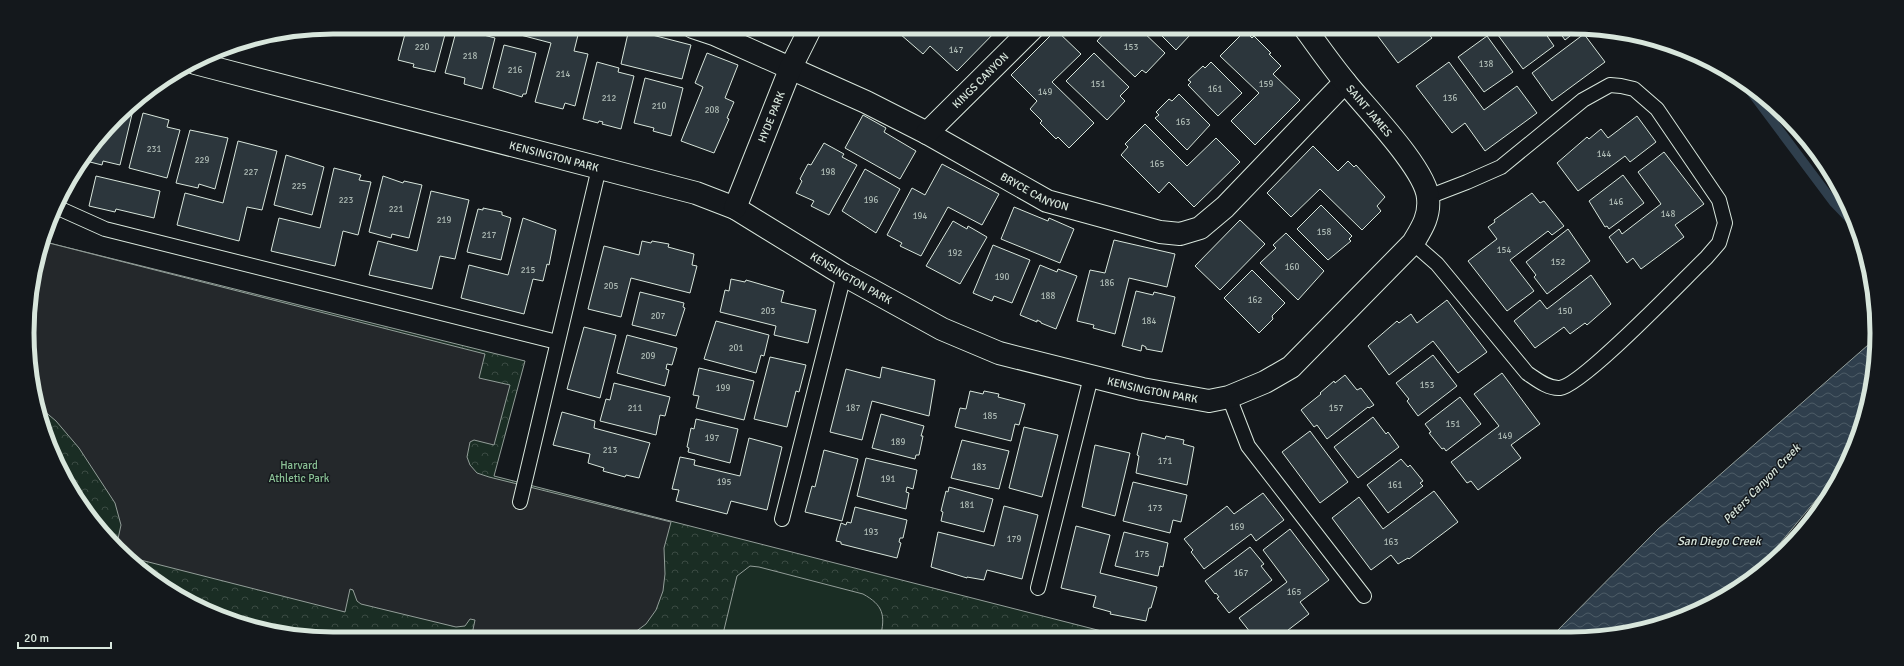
<svg xmlns="http://www.w3.org/2000/svg" width="1904" height="666" font-family="Signika,sans-serif">
  <style>
    .park { fill: url(#park-crowns); stroke: #939e99 }
    .pitch { fill: #1a2d24; stroke: #939e99 }
    .parking { fill: #24282b; stroke: #939e99 }
    .water { fill: url(#water-waves); stroke: #939e99 }
    .lines { fill: none; stroke-linecap: round; stroke-linejoin: round }
    .stream { stroke: #2f3f4d; stroke-width: 9 }
    .building { fill: #2c363c; stroke: #d8e6dc }
    .lane-casing { stroke: #d8e6dc; stroke-width: 16 }
    .street-casing { stroke: #d8e6dc; stroke-width: 24 }
    .lane { stroke: #14181c; stroke-width: 14 }
    .street { stroke: #14181c; stroke-width: 22 }
    .labels { text-anchor: middle; dominant-baseline: central; stroke-width: 3; stroke-linejoin: round; paint-order: stroke }
    .number-label { font-size: 9px; fill: #adbab4 }
    .street-label { font-size: 11px; fill: #d8e6dc; stroke: #14181c }
    .park-label { font-size: 11px; fill: #8ac095; stroke: #14181c }
    .water-label { font-size: 12px; font-style: italic; fill: #d8e6dc; stroke: #14181c }
    .rim { fill: none; stroke: #d8e6dc; stroke-width: 5 }
  </style>
  <defs>
    <pattern id="park-crowns" width="20" height="18" patternUnits="userSpaceOnUse"><rect width="20" height="18" fill="#1a2d24"/><path d="M2 6a3 3 0 1 1 6 0M12 15a3 3 0 1 1 6 0" fill="none" stroke="#3b4b43"/></pattern>
    <pattern id="water-waves" width="16" height="10" patternUnits="userSpaceOnUse"><rect width="16" height="10" fill="#2f3f4d"/><path d="M0 5q4-4 8 0t8 0" fill="none" stroke="#4c5b66"/></pattern>
  </defs>
  <rect width="100%" height="100%" fill="#14181c"/>
  <polygon class="park" points="45,242 525,361 494,476 1125,637 333,639 254,629 163,587 117,550 79,503 37,412 28,353 30,293"/>
  <path class="pitch" d="M750,566L759,567L863,594C883,605 886,615 880,638H722L737,576Z"/>
  <polygon class="parking" points="45,242 485,354 479,378 510,385 494,445 474,440 470,442 467,457 470,465 477,473 489,477 671,522 664,548 665,574 663,591 656,610 646,624 627,638 471,639 475,620 470,619 465,626 456,627 361,604 357,601 353,590 350,589 345,612 125,556 116,548 121,525 115,503 79,448 56,421 36,404 28,353 30,293"/>
  <polygon class="water" points="1876,338 1876,353 1867,412 1845,465 1752,577 1706,608 1611,636 1552,636 1658,529"/>
  <g class="lines">
    <polyline class="stream" points="1742,80 1834,203 1857,227"/>
  </g>
  <g class="building">
    <polygon points="404,27 447,27 435,72 413,67 414,64 398,60 405,34 402,33"/>
    <polygon points="514,27 580,27 574,51 588,54 575,106 565,103 563,109 535,102 551,43 513,33"/>
    <polygon points="892,27 947,27 951,31 955,27 1000,27 957,71 930,46 923,54"/>
    <polygon points="1104,27 1138,27 1165,53 1146,73 1142,70 1135,77 1097,41 1107,30"/>
    <polygon points="1153,27 1198,27 1193,32 1191,31 1188,33 1190,35 1176,50"/>
    <polygon points="1371,27 1423,27 1432,38 1398,63"/>
    <polygon points="1492,27 1541,27 1554,46 1523,69"/>
    <polygon points="1556,27 1571,27 1580,28 1565,40"/>
    <polygon points="457,28 495,38 482,89 464,84 465,78 445,73"/>
    <polygon points="629,29 691,45 682,79 621,64"/>
    <polygon points="1056,30 1081,54 1052,82 1094,123 1069,148 1058,137 1056,139 1040,123 1042,121 1030,109 1037,101 1011,75"/>
    <polygon points="1245,31 1252,38 1254,36 1271,53 1269,54 1281,66 1273,74 1300,100 1255,145 1231,121 1259,93 1220,56"/>
    <polygon points="1584,34 1605,62 1552,101 1532,73"/>
    <polygon points="1487,36 1513,72 1484,92 1458,57"/>
    <polygon points="504,45 536,53 526,94 523,94 522,97 493,88"/>
    <polygon points="707,53 738,65 725,98 734,102 727,118 729,119 714,153 681,141 703,87 695,83"/>
    <polygon points="1094,53 1129,87 1120,96 1125,101 1107,120 1066,81"/>
    <polygon points="597,62 619,68 618,72 634,76 621,129 602,124 603,122 599,121 598,123 583,119"/>
    <polygon points="1211,62 1242,93 1218,116 1188,85 1191,82 1188,80 1203,66 1205,68"/>
    <polygon points="1449,62 1484,110 1517,86 1537,113 1485,151 1465,123 1452,133 1416,86"/>
    <polygon points="645,78 683,88 671,136 653,131 654,128 634,123"/>
    <polygon points="1179,94 1210,125 1187,150 1155,118 1159,115 1156,112 1169,99 1172,101"/>
    <polygon points="126,108 133,110 120,165 103,161 102,165 82,160 90,147"/>
    <polygon points="143,113 169,120 167,127 180,130 167,178 129,168"/>
    <polygon points="863,115 886,128 884,132 916,151 900,179 845,148"/>
    <polygon points="1637,116 1656,142 1630,162 1625,156 1578,191 1557,163 1587,137 1589,139 1601,129 1608,138"/>
    <polygon points="1145,124 1187,166 1216,138 1240,162 1194,207 1169,182 1159,193 1121,155 1128,147 1125,144"/>
    <polygon points="190,130 228,138 215,189 199,184 198,188 176,183"/>
    <polygon points="238,141 277,151 262,210 247,207 239,241 177,225 185,193 223,203"/>
    <polygon points="824,143 844,154 842,157 857,165 829,215 811,206 814,201 796,193 802,181 800,179 808,164 811,165"/>
    <polygon points="1313,146 1338,171 1348,161 1354,167 1356,165 1385,197 1377,206 1381,211 1362,230 1320,189 1291,217 1267,193"/>
    <polygon points="1664,152 1704,204 1675,225 1684,237 1641,269 1633,258 1627,263 1609,237 1619,229 1622,234 1661,204 1638,172"/>
    <polygon points="286,155 324,167 312,215 274,205"/>
    <polygon points="942,164 999,194 982,225 948,207 921,256 900,246 902,243 887,235 912,188 925,195"/>
    <polygon points="334,168 361,175 359,180 371,182 358,235 343,231 335,266 271,251 279,218 320,228"/>
    <polygon points="865,169 900,189 876,233 842,211"/>
    <polygon points="1623,175 1644,203 1609,229 1607,226 1605,227 1589,201"/>
    <polygon points="96,176 160,191 154,218 116,209 115,212 89,206"/>
    <polygon points="383,176 403,183 404,181 422,185 409,238 392,234 391,238 369,232"/>
    <polygon points="431,191 469,200 455,259 440,256 432,289 369,275 378,241 417,251"/>
    <polygon points="1532,193 1540,203 1544,201 1564,226 1552,235 1548,231 1510,260 1534,291 1507,311 1468,261 1497,239 1488,227 1495,222 1494,220"/>
    <polygon points="1321,205 1352,236 1349,239 1351,241 1328,260 1297,229"/>
    <polygon points="1014,207 1048,221 1049,218 1074,229 1060,263 1001,239"/>
    <polygon points="483,208 502,212 502,215 511,218 501,260 467,252 478,209 483,210"/>
    <polygon points="523,218 556,230 549,265 547,264 543,281 533,279 524,314 461,298 469,265 508,275"/>
    <polygon points="1240,220 1265,244 1220,290 1195,266"/>
    <polygon points="953,221 967,229 968,226 987,237 960,284 926,266"/>
    <polygon points="1568,229 1590,261 1547,294 1534,277 1536,275 1526,262"/>
    <polygon points="1286,233 1324,271 1298,300 1260,263 1276,248 1273,245"/>
    <polygon points="1114,240 1175,254 1167,287 1129,278 1115,334 1093,328 1094,325 1077,321 1090,270 1105,273"/>
    <polygon points="642,241 651,243 652,241 669,244 668,247 694,254 692,265 697,266 690,293 631,278 621,317 588,309 604,246 639,255"/>
    <polygon points="993,245 1030,260 1012,303 994,296 992,301 973,293"/>
    <polygon points="1040,265 1057,272 1058,269 1077,276 1056,329 1041,323 1041,322 1037,320 1037,322 1020,315"/>
    <polygon points="1252,270 1285,303 1272,316 1273,319 1259,333 1224,298"/>
    <polygon points="1591,275 1611,304 1587,325 1585,323 1570,334 1564,327 1535,348 1514,321 1540,300 1547,309"/>
    <polygon points="731,279 745,282 746,280 784,291 781,302 816,310 808,343 774,335 776,326 720,312 725,290 729,291"/>
    <polygon points="1136,291 1153,295 1154,292 1175,297 1162,352 1146,349 1146,347 1142,345 1141,351 1122,346"/>
    <polygon points="640,292 684,303 683,307 685,308 676,336 632,325"/>
    <polygon points="1447,300 1487,352 1458,373 1433,341 1389,375 1368,346 1397,321 1399,323 1411,314 1417,323"/>
    <polygon points="716,321 769,335 764,356 761,355 756,373 704,359"/>
    <polygon points="584,327 616,335 600,398 567,389"/>
    <polygon points="627,335 677,348 672,365 667,364 666,369 669,370 665,386 617,373"/>
    <polygon points="1433,355 1457,386 1418,416 1407,401 1409,399 1396,383"/>
    <polygon points="770,357 806,365 799,392 796,391 787,427 754,419"/>
    <polygon points="882,367 935,380 929,416 872,401 862,440 830,432 846,369 880,378"/>
    <polygon points="699,368 754,381 744,420 696,408 699,396 693,395"/>
    <polygon points="1502,373 1540,424 1511,445 1521,458 1478,490 1471,481 1467,483 1451,462 1499,426 1474,394"/>
    <polygon points="1345,375 1357,390 1361,388 1374,405 1369,408 1368,407 1327,439 1317,425 1314,427 1301,410 1321,394 1320,393 1334,381 1335,383"/>
    <polygon points="614,383 670,397 665,416 660,415 656,435 600,421 606,399 610,400"/>
    <polygon points="970,391 983,394 984,391 999,394 998,397 1025,404 1019,425 1015,424 1011,441 955,427 960,408 966,409"/>
    <polygon points="1460,397 1481,424 1446,451 1444,448 1442,449 1429,433 1431,432 1425,424"/>
    <polygon points="562,412 595,421 594,428 650,443 639,478 626,475 625,477 603,471 604,468 588,463 590,454 553,445"/>
    <polygon points="881,414 924,426 921,436 923,436 919,455 916,455 915,459 872,448"/>
    <polygon points="1373,417 1386,434 1388,432 1399,447 1358,478 1334,447"/>
    <polygon points="696,419 738,429 730,463 688,452 689,448 687,447 691,428 694,429"/>
    <polygon points="1024,427 1058,435 1042,497 1009,488"/>
    <polygon points="1310,431 1348,482 1320,503 1282,452"/>
    <polygon points="1142,433 1165,439 1166,436 1184,440 1183,444 1194,447 1187,485 1136,473 1139,456 1137,455"/>
    <polygon points="749,438 782,447 767,510 731,501 727,514 676,501 679,490 672,489 680,457 695,460 694,465 740,476"/>
    <polygon points="962,440 1009,451 999,489 951,478"/>
    <polygon points="1095,445 1130,453 1115,516 1082,507"/>
    <polygon points="824,450 858,459 842,521 805,512 812,486 815,487"/>
    <polygon points="866,458 917,470 913,489 907,487 906,492 909,493 906,509 857,496"/>
    <polygon points="1401,459 1408,467 1410,465 1423,481 1420,483 1423,486 1388,513 1367,485"/>
    <polygon points="1133,482 1187,495 1181,522 1173,520 1170,533 1123,521"/>
    <polygon points="949,487 993,499 984,532 941,521 943,512 941,511 946,491 948,492"/>
    <polygon points="1434,491 1458,522 1409,559 1408,558 1398,564 1391,555 1371,570 1332,518 1359,497 1383,529"/>
    <polygon points="1263,493 1284,520 1256,541 1251,534 1204,569 1191,552 1193,550 1184,539 1227,506 1234,514"/>
    <polygon points="1004,506 1038,515 1022,579 987,570 984,580 967,577 967,578 931,567 938,532 994,546"/>
    <polygon points="855,507 907,520 903,538 900,538 899,542 901,543 897,558 841,544 841,542 836,541 841,523 846,525 847,522 851,523"/>
    <polygon points="1076,526 1110,535 1100,573 1157,587 1151,608 1149,608 1146,621 1110,614 1111,612 1093,607 1096,596 1061,588"/>
    <polygon points="1290,529 1329,580 1300,602 1309,614 1279,637 1254,637 1239,618 1287,582 1263,550"/>
    <polygon points="1124,532 1168,543 1163,567 1160,566 1158,576 1115,566"/>
    <polygon points="1250,547 1264,564 1261,566 1272,580 1229,613 1217,598 1219,597 1216,593 1215,594 1205,581"/>
  </g>
  <g class="lines">
    <defs>
      <g id="lane">
        <polyline points="56,207 105,229 557,342"/>
        <path d="M1413,243L1437,264L1527,373C1536,379 1548,389 1560,388C1583,385 1683,280 1706,258L1719,243L1725,223L1719,200L1657,109L1634,89L1621,86L1610,85L1583,100L1501,167L1467,182L1428,197"/>
        <polyline points="1229,397 1248,446 1364,596"/>
        <polyline points="520,502 599,168"/>
        <polyline points="782,519 844,275"/>
        <polyline points="1038,588 1091,377"/>
      </g>
      <g id="street">
        <path id="s1" d="M693,27L714,34L866,102L927,133L1047,201L1160,232L1180,234L1200,228L1225,207L1345,82"/>
        <path id="s2" d="M195,63L696,193L735,208L844,275L942,329L999,353L1142,389L1209,401L1229,397L1265,382L1291,367L1413,243C1422,228 1430,216 1428,198C1426,169 1366,108 1346,83C1331,65 1318,46 1304,27"/>
        <path id="s3" d="M927,133L1034,27"/>
        <path id="s4" d="M735,208L791,67L811,27"/>
      </g>
    </defs>
    <use href="#lane" class="lane-casing"/>
    <use href="#street" class="street-casing"/>
    <use href="#lane" class="lane"/>
    <use href="#street" class="street"/>
  </g>
  <g class="labels">
    <g class="number-label">
      <text x="422" y="47">220</text>
      <text x="1131" y="47">153</text>
      <text x="956" y="50">147</text>
      <text x="470" y="56">218</text>
      <text x="1486" y="64">138</text>
      <text x="515" y="70">216</text>
      <text x="563" y="74">214</text>
      <text x="1098" y="84">151</text>
      <text x="1266" y="84">159</text>
      <text x="1215" y="89">161</text>
      <text x="1045" y="92">149</text>
      <text x="609" y="98">212</text>
      <text x="1450" y="98">136</text>
      <text x="659" y="106">210</text>
      <text x="712" y="110">208</text>
      <text x="1183" y="122">163</text>
      <text x="154" y="149">231</text>
      <text x="1604" y="154">144</text>
      <text x="202" y="160">229</text>
      <text x="1157" y="164">165</text>
      <text x="251" y="172">227</text>
      <text x="828" y="172">198</text>
      <text x="299" y="186">225</text>
      <text x="346" y="200">223</text>
      <text x="871" y="200">196</text>
      <text x="1616" y="202">146</text>
      <text x="396" y="209">221</text>
      <text x="1668" y="214">148</text>
      <text x="920" y="216">194</text>
      <text x="444" y="220">219</text>
      <text x="1324" y="232">158</text>
      <text x="489" y="235">217</text>
      <text x="1504" y="250">154</text>
      <text x="955" y="253">192</text>
      <text x="1558" y="262">152</text>
      <text x="1292" y="267">160</text>
      <text x="528" y="270">215</text>
      <text x="1002" y="277">190</text>
      <text x="1107" y="283">186</text>
      <text x="611" y="286">205</text>
      <text x="1048" y="296">188</text>
      <text x="1255" y="300">162</text>
      <text x="768" y="311">203</text>
      <text x="1565" y="311">150</text>
      <text x="658" y="316">207</text>
      <text x="1149" y="321">184</text>
      <text x="736" y="348">201</text>
      <text x="648" y="356">209</text>
      <text x="1427" y="385">153</text>
      <text x="723" y="388">199</text>
      <text x="635" y="408">211</text>
      <text x="853" y="408">187</text>
      <text x="1336" y="408">157</text>
      <text x="990" y="416">185</text>
      <text x="1453" y="424">151</text>
      <text x="1505" y="436">149</text>
      <text x="712" y="438">197</text>
      <text x="898" y="442">189</text>
      <text x="610" y="450">213</text>
      <text x="1165" y="461">171</text>
      <text x="979" y="467">183</text>
      <text x="888" y="479">191</text>
      <text x="724" y="482">195</text>
      <text x="1395" y="485">161</text>
      <text x="967" y="505">181</text>
      <text x="1155" y="508">173</text>
      <text x="1237" y="527">169</text>
      <text x="871" y="532">193</text>
      <text x="1014" y="539">179</text>
      <text x="1391" y="542">163</text>
      <text x="1142" y="554">175</text>
      <text x="1241" y="573">167</text>
      <text x="1294" y="592">165</text>
    </g>
    <g class="street-label">
      <text stroke="none"><textPath href="#s3" startOffset="75">KINGS CANYON</textPath></text>
      <text transform="translate(1369 111) rotate(50)">SAINT JAMES</text>
      <text stroke="none"><textPath href="#s4" startOffset="98">HYDE PARK</textPath></text>
      <text stroke="none"><textPath href="#s2" startOffset="371">KENSINGTON PARK</textPath></text>
      <text stroke="none"><textPath href="#s1" startOffset="380">BRYCE CANYON</textPath></text>
      <text stroke="none"><textPath href="#s2" startOffset="695">KENSINGTON PARK</textPath></text>
      <text stroke="none"><textPath href="#s2" startOffset="1019">KENSINGTON PARK</textPath></text>
    </g>
    <g class="park-label">
      <text x="299" y="465">Harvard<tspan x="299" dy="13">Athletic Park</tspan></text>
    </g>
    <g class="water-label">
      <text transform="translate(1762 484) rotate(-46)">Peters Canyon Creek</text>
      <text x="1719" y="541">San Diego Creek</text>
    </g>
  </g>
  <path d="M0 0H1904V666H0ZM333 34H1571A299 299 0 0 1 1870 333V333A299 299 0 0 1 1571 632H333A299 299 0 0 1 34 333V333A299 299 0 0 1 333 34Z" fill="#14181c" fill-rule="evenodd"/>
  <path class="rim" d="M333 34H1571A299 299 0 0 1 1870 333V333A299 299 0 0 1 1571 632H333A299 299 0 0 1 34 333V333A299 299 0 0 1 333 34Z"/>
  <path d="M18 642v6h93v-6" fill="none" stroke="#d8e6dc" stroke-width="2"/>
  <text x="24" y="642" font-size="12" fill="#d8e6dc" stroke="#14181c" stroke-width="3" paint-order="stroke">20 m</text>
</svg>
